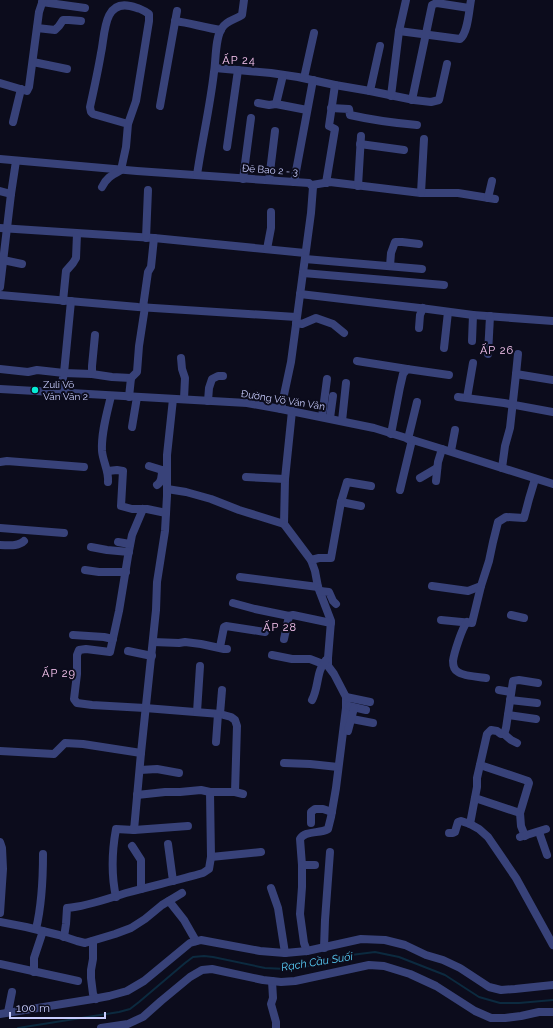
<svg xmlns="http://www.w3.org/2000/svg" width="553" height="1028" font-family="Raleway,sans-serif">
  <style>
    .lines { fill: none; stroke-linecap: round; stroke-linejoin: round }
    .stream { stroke: #0c2a3f; stroke-width: 2 }
    .minor { stroke: #384279; stroke-width: 8 }
    .tertiary { stroke: #384279; stroke-width: 8 }
    .poi-dot { fill: #06ebd5; stroke: #0c0c1c; stroke-width: 1.5 }
    .labels { text-anchor: middle; dominant-baseline: central; stroke-width: 4; stroke-linejoin: round; paint-order: stroke }
    .street-label { font-size: 10px; fill: #c8ccfd; stroke: #0c0c1c }
    .poi-label { font-size: 10px; fill: #c8ccfd; stroke: #0c0c1c; text-anchor: start }
    .neighbourhood-label { font-size: 11px; letter-spacing: 1px; fill: #fecaf5; stroke: #0c0c1c }
    .water-label { font-size: 11px; font-style: italic; fill: #59cffa; stroke: #0c0c1c }
  </style>
  <rect width="100%" height="100%" fill="#0c0c1c"/>
  <g class="lines">
    <polyline class="stream" points="18,1028 119,1012 130,1009 139,1002 185,963 193,957 204,956 213,957 265,968 286,969 300,968 351,955 375,952 399,957 445,975 479,997 500,1003 519,1003 553,1000"/>
    <g class="minor">
      <polyline points="42,2 85,8"/>
      <path d="M175,21C191,23 205,28 221,30"/>
      <polyline points="37,28 55,30 59,26 63,20 69,20 81,21"/>
      <path d="M399,31L460,39C468,33 469,10 471,0"/>
      <polyline points="33,62 67,69"/>
      <polyline points="215,68 271,73 298,77 335,85 370,91 414,100 431,102 439,100 447,64"/>
      <polyline points="304,78 314,33"/>
      <polyline points="0,83 27,91 29,87 39,12 43,0"/>
      <polyline points="370,91 380,46"/>
      <polyline points="391,96 399,31 406,0"/>
      <polyline points="412,100 432,5 434,4 437,3 469,8"/>
      <polyline points="258,103 269,105 276,104 307,110"/>
      <polyline points="276,104 283,75"/>
      <polyline points="160,106 177,11"/>
      <path d="M331,108L349,109L350,115C372,120 394,123 417,125"/>
      <polyline points="13,122 21,89"/>
      <polyline points="360,144 404,150"/>
      <polyline points="227,147 238,70"/>
      <polyline points="0,159 137,171 309,183 313,187 311,213 291,362 281,409"/>
      <path d="M197,175C202,141 210,107 214,72C216,61 215,37 222,28C227,20 235,20 242,15L244,0"/>
      <polyline points="243,179 251,118"/>
      <polyline points="269,180 275,131"/>
      <polyline points="294,182 313,80"/>
      <polyline points="326,183 335,129 329,126 335,85"/>
      <polyline points="312,185 330,182 421,193 458,193 495,199"/>
      <polyline points="358,186 361,136"/>
      <path d="M102,187C106,178 112,175 121,170L126,147L128,124L136,101L149,21V14C142,9 138,8 130,6C103,0 105,36 101,53C98,71 94,89 90,107L91,112L93,114L128,124"/>
      <polyline points="0,191 11,194"/>
      <polyline points="421,193 424,139"/>
      <polyline points="488,198 492,181"/>
      <polyline points="0,228 154,238 305,253"/>
      <polyline points="146,238 148,190"/>
      <polyline points="267,249 271,228 271,212"/>
      <polyline points="305,259 422,269"/>
      <polyline points="3,260 22,264"/>
      <polyline points="390,266 391,253 395,242 402,242 419,244"/>
      <polyline points="303,273 444,285"/>
      <polyline points="0,287 11,194 16,161"/>
      <polyline points="300,294 428,309 473,315 553,321"/>
      <polyline points="0,295 138,307 296,317"/>
      <polyline points="63,301 66,271 73,263 76,258 77,234"/>
      <polyline points="71,301 64,373 92,374 112,377 131,378"/>
      <polyline points="143,307 148,272 151,267 154,238"/>
      <polyline points="296,323 302,324 316,318 333,324 344,333"/>
      <polyline points="419,328 420,315 423,308"/>
      <polyline points="472,341 473,315"/>
      <polyline points="444,348 448,312"/>
      <polyline points="488,354 490,316"/>
      <polyline points="181,358 182,369 185,378 184,399"/>
      <polyline points="357,361 407,369"/>
      <polyline points="0,369 28,372 37,370 64,373 60,393"/>
      <polyline points="92,374 92,366 95,335"/>
      <polyline points="516,374 518,354"/>
      <polyline points="129,397 131,378 137,372 139,346 145,307"/>
      <polyline points="458,397 504,403 553,412"/>
      <polyline points="467,398 473,363"/>
      <polyline points="208,401 209,388 212,379 218,376 223,376"/>
      <path d="M292,411L285,479L284,524L311,560L315,571L318,587L331,621L328,658V666L334,674L346,697V708L336,788L331,817L328,829C320,834 305,830 300,839L302,865V887L300,914L304,943L307,951"/>
      <polyline points="322,417 327,379"/>
      <polyline points="330,418 333,396"/>
      <polyline points="342,421 346,383"/>
      <polyline points="132,427 137,397"/>
      <polyline points="391,434 400,387 403,374 407,369 449,375"/>
      <polyline points="408,439 417,402"/>
      <polyline points="451,451 455,430"/>
      <polyline points="0,462 7,461 84,467"/>
      <polyline points="149,466 162,470 167,470"/>
      <polyline points="502,468 505,446 510,428 516,374 553,380"/>
      <polyline points="108,471 117,470 123,471 121,506 132,509 147,509 166,513"/>
      <polyline points="246,477 285,479"/>
      <polyline points="420,478 437,468"/>
      <polyline points="436,481 438,462 442,449"/>
      <path d="M108,482C109,471 103,462 102,451C101,433 107,413 111,396"/>
      <path d="M157,485C162,482 162,476 162,470"/>
      <polyline points="167,489 186,492 211,499 239,510 284,524"/>
      <polyline points="400,490 412,440"/>
      <polyline points="341,502 361,506"/>
      <polyline points="143,509 132,535 128,556 119,611 110,652 86,649 79,650 77,655 77,674 74,699 77,703 92,705 145,708 220,714 231,717 235,720 237,726 235,792"/>
      <polyline points="0,528 64,533"/>
      <polyline points="118,542 130,544"/>
      <path d="M0,545C8,545 18,547 24,541"/>
      <polyline points="91,547 107,550 129,552"/>
      <polyline points="311,560 319,558 331,558 341,502 347,482 371,486"/>
      <polyline points="85,570 99,572 126,572"/>
      <polyline points="240,577 318,587"/>
      <polyline points="432,586 468,591 481,586 489,561 493,542 498,522 506,517 524,518 529,499 535,479"/>
      <polyline points="320,591 329,592 333,601 336,604"/>
      <polyline points="233,603 255,609 289,616 293,615 331,623"/>
      <polyline points="511,615 524,618"/>
      <polyline points="441,620 472,623 481,586"/>
      <path d="M467,622C462,628 454,653 453,661C453,665 454,670 458,672C463,676 478,677 486,678"/>
      <polyline points="73,635 104,637 113,639"/>
      <polyline points="284,639 289,616"/>
      <polyline points="153,642 179,643 185,642 201,644 224,649 227,649"/>
      <polyline points="220,647 224,627 226,626 265,632"/>
      <polyline points="128,651 152,656"/>
      <polyline points="272,655 292,659 310,659 323,664"/>
      <polyline points="499,690 511,692"/>
      <polyline points="346,697 370,702"/>
      <path d="M312,700C319,687 316,671 326,660"/>
      <polyline points="510,700 537,703"/>
      <polyline points="349,706 366,710"/>
      <polyline points="197,712 200,666"/>
      <polyline points="220,714 222,690"/>
      <polyline points="508,715 536,719"/>
      <polyline points="352,719 373,723"/>
      <polyline points="348,731 354,708"/>
      <polyline points="504,734 506,728 513,681 519,680 538,683"/>
      <polyline points="216,742 218,714"/>
      <polyline points="0,751 54,754 65,743 83,744 141,753"/>
      <polyline points="284,763 310,764 338,767"/>
      <polyline points="480,765 528,781 529,783 520,813 521,826 525,836"/>
      <polyline points="140,770 157,769 179,773"/>
      <polyline points="137,795 165,792 180,792 201,790 210,792 235,792 243,794"/>
      <polyline points="475,798 520,813"/>
      <polyline points="311,823 311,812 315,809 323,809 332,812"/>
      <polyline points="470,824 477,787 477,778 487,734 491,730 497,731 501,734 504,734 511,740 517,743"/>
      <polyline points="134,830 188,826"/>
      <polyline points="539,832 547,855"/>
      <polyline points="449,833 453,833 455,832 458,822 461,821 470,824 479,829 488,837 516,878 553,945"/>
      <polyline points="520,837 546,829"/>
      <polyline points="168,844 173,881"/>
      <polyline points="132,846 141,860 141,889"/>
      <polyline points="211,857 261,852"/>
      <polyline points="302,865 315,865"/>
      <polyline points="271,888 278,908 285,953"/>
      <path d="M116,897C111,874 112,851 116,829L134,830L141,753L156,610L157,582L165,531L167,496V455L173,399"/>
      <polyline points="169,901 184,920 196,941"/>
      <polyline points="0,922 26,927 59,935 77,941 85,943 115,934 131,928 145,919 162,905 182,893"/>
      <path d="M36,929C42,904 43,880 43,854"/>
      <path d="M64,937L66,924L67,908C88,906 106,899 126,893C152,886 178,880 203,873L209,869L211,857L210,792"/>
      <polyline points="93,941 93,959 91,970 91,978 93,994 96,999"/>
      <polyline points="324,948 325,920 330,852"/>
      <polyline points="0,964 78,981"/>
      <polyline points="34,972 34,958 43,931"/>
      <polyline points="272,981 273,998 271,1004 276,1022 276,1028"/>
      <polyline points="8,1012 12,992"/>
      <polyline points="0,1014 93,999 109,996 127,991 144,981 190,943 201,940 260,951 285,953 307,951 361,939 385,940 405,945 426,955 443,960 460,968 489,987 501,990 515,989 553,985"/>
      <polyline points="101,1028 128,1024 143,1017 161,1001 190,977 202,970 212,969 263,980 281,982 295,981 369,965 384,966 410,974 436,986 475,1011 491,1018 505,1018 521,1016 539,1012 553,1012"/>
    </g>
    <g class="tertiary">
      <polyline points="0,389 247,403 281,409 374,428 442,449 553,484"/>
      <polyline points="0,842 2,848 3,869 0,913"/>
    </g>
  </g>
  <circle class="poi-dot" cx="35" cy="390" r="4"/>
  <g class="labels">
    <g class="street-label">
      <text transform="translate(270 170) rotate(4)">Đê Bao 2 - 3</text>
      <text transform="translate(283 400) rotate(9)">Đường Võ Văn Vân</text>
    </g>
    <g class="poi-label">
      <text x="43" y="384">Zuli Võ<tspan x="43" dy="12">Văn Vân 2</tspan></text>
    </g>
    <g class="neighbourhood-label">
      <text x="239" y="60">ẤP 24</text>
      <text x="497" y="350">ẤP 26</text>
      <text x="280" y="627">ẤP 28</text>
      <text x="59" y="673">ẤP 29</text>
    </g>
    <g class="water-label">
      <text transform="translate(317 962) rotate(-9)">Rạch Cầu Suối</text>
    </g>
  </g>
  <path d="M10 1012v6h95v-6" fill="none" stroke="#c8ccfd" stroke-width="2"/>
  <text x="16" y="1012" font-size="12" fill="#c8ccfd" stroke="#0c0c1c" stroke-width="3" paint-order="stroke">100 m</text>
</svg>
